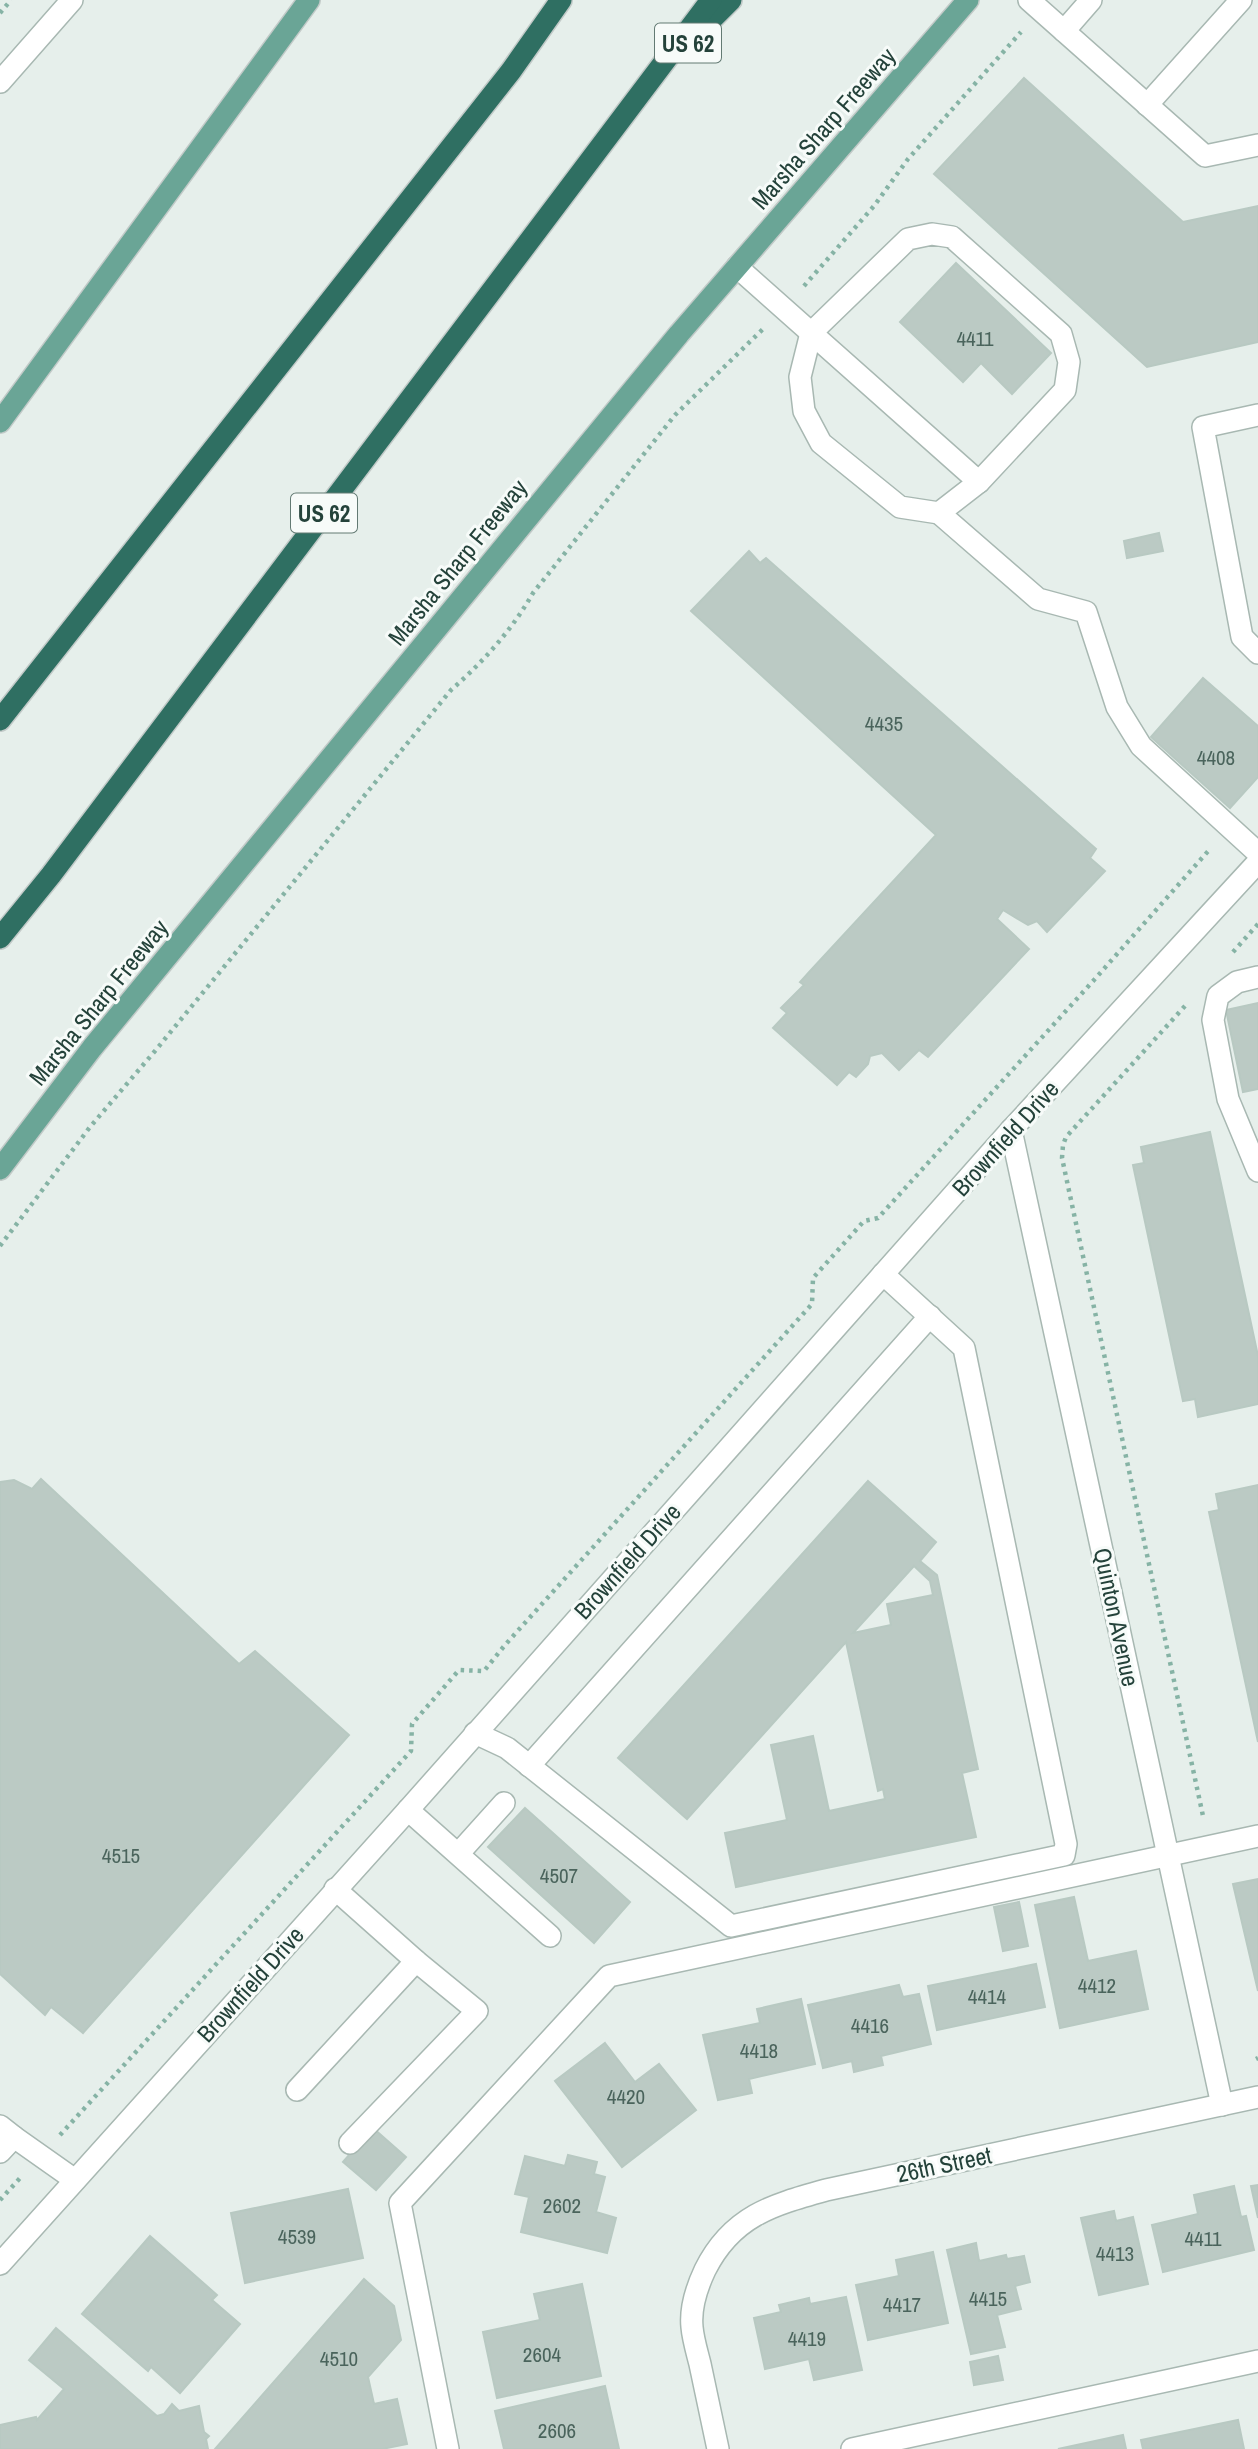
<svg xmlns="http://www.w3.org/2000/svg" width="1258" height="2449" font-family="'Archivo Narrow',sans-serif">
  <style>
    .building { fill: #bbcac4; stroke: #b8c9c2; stroke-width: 2; fill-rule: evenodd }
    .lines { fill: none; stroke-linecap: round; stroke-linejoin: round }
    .minor-casing { stroke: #a8b8b2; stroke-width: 24 }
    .major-casing { stroke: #c2cac8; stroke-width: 24 }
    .highway-casing { stroke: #c2cac8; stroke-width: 24 }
    .path { stroke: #86b3a5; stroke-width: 4.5; stroke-dasharray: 3.5 5; stroke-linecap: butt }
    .minor { stroke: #fff; stroke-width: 21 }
    .major { stroke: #6aa596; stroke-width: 21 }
    .highway { stroke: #2f6f62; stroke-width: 21 }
    .labels { text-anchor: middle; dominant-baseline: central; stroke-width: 6; stroke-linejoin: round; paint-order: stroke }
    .number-label { font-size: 21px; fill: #4a645c }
    .shield { fill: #f7fbf9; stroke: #637a73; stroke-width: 2 }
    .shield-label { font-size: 23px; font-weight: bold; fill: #24423a }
    .street-label { font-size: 24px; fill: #24423a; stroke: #f7fbf9 }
  </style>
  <rect width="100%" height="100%" fill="#e6efeb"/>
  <g class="building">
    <polygon points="1024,78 1183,222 1258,206 1258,342 1147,367 934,174"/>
    <polygon points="956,263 1051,353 1012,394 981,363 963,382 900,322"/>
    <polygon points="1159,533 1163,551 1127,558 1124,541"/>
    <polygon points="749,551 760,563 766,558 1096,849 1090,858 1105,871 1047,932 1037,921 1028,925 1003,910 997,919 1029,949 928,1057 919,1050 899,1070 882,1053 870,1056 868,1064 856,1077 849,1072 837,1085 773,1028 787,1013 781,1008 804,985 800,982 811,970 936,835 691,611"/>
    <polygon points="1203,678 1258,726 1258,777 1230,808 1151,737"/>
    <polygon points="1258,1003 1258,1089 1243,1092 1226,1010"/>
    <polygon points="1210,1132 1258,1356 1258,1404 1198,1417 1195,1399 1183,1401 1133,1165 1144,1163 1141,1147"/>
    <polygon points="41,1479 239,1664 255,1651 349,1735 83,2033 51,2007 45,2015 0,1974 0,1482 14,1480 32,1489"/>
    <path d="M868,1481L936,1542L920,1561L937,1575L978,1769L962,1773L976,1837L736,1887L725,1833L787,1820L771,1745L813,1736L829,1811L885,1799L883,1789L878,1791L846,1642L687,1819L618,1758ZM914,1566L930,1581L933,1595L887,1604L891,1625L853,1633Z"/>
    <polygon points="1258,1485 1258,1742 1209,1512 1219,1510 1216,1494"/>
    <polygon points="525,1808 630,1902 594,1943 488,1847"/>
    <polygon points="1258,1879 1258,1991 1233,1884"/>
    <polygon points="1074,1897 1088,1961 1136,1951 1148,2009 1060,2028 1035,1905"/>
    <polygon points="1019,1902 1028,1946 1003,1951 994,1907"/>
    <polygon points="1036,1964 1045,2007 937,2030 928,1986"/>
    <polygon points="899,1985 903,1997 919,1994 931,2044 881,2056 883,2065 854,2072 852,2061 823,2068 808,2005"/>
    <polygon points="801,1999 815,2064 749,2079 752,2093 718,2100 703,2035 760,2023 757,2009"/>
    <polygon points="605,2043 635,2082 659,2064 696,2110 622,2167 555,2081"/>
    <polygon points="373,2128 406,2157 376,2190 343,2162"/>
    <polygon points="568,2155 597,2162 594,2174 605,2177 596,2212 616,2218 607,2253 521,2232 529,2197 515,2194 525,2156 565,2166"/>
    <polygon points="1258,2185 1258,2218 1251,2186"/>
    <polygon points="1234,2186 1241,2217 1246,2216 1254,2250 1163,2272 1152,2225 1198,2214 1194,2195"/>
    <polygon points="348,2189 363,2258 245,2283 231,2213"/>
    <polygon points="1114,2211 1116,2221 1133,2217 1148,2284 1099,2295 1081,2218"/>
    <polygon points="150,2236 217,2295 212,2300 240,2324 180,2393 151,2367 148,2371 82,2314"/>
    <polygon points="976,2243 979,2261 1006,2255 1007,2259 1024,2256 1030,2282 1015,2286 1021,2309 997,2315 1005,2347 971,2354 947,2250"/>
    <polygon points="933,2252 948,2323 868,2340 856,2285 899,2276 896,2260"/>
    <polygon points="364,2279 394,2306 401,2340 368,2377 374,2404 397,2399 407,2444 382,2449 215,2449"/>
    <polygon points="582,2284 601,2376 497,2398 483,2332 540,2320 534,2294"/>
    <polygon points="846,2297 862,2370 814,2380 809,2359 765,2369 754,2318 781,2312 779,2305 809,2298 810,2304"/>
    <polygon points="56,2328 157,2416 164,2414 172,2404 179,2411 199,2406 204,2432 209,2436 206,2439 208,2449 0,2449 0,2425 36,2417 37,2420 64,2389 29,2360"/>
    <polygon points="998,2356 1003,2380 974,2385 970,2362"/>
    <polygon points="605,2386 619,2449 504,2449 495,2411"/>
    <polygon points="1238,2420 1244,2449 1143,2449 1141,2440"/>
    <polygon points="1123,2435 1126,2449 1058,2449"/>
  </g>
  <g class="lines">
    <defs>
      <g id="minor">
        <polyline points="1029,0 1205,156 1258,145"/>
        <polyline points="1064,31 1091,0"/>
        <polyline points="0,82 72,0"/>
        <polyline points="1147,105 1241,0"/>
        <polygon points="932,234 952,237 1061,334 1069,362 1065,390 979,482 939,513 900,507 821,443 804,411 800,377 811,333 908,239"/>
        <polyline points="737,267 979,482"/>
        <polyline points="1258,415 1203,427 1242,637 1258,653"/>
        <polyline points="939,513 1038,599 1086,612 1117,707 1141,746 1258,853"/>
        <polyline points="1258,977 1237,982 1218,996 1213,1020 1228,1099 1258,1171"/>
        <polyline points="1011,1130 1222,2105"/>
        <polyline points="475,1733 507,1748 731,1926 1064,1855 1066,1844 964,1348 883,1274"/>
        <polyline points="529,1766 930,1316"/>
        <polyline points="408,1810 550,1936"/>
        <polyline points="459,1853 504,1803"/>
        <polyline points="335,1889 416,1961 477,2011 350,2143"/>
        <polyline points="297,2090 416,1961"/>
        <polyline points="0,2126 14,2137 0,2152"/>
        <polyline points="14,2137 75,2180"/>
        <polyline points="0,2264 408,1810 1011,1130 1258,862"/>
        <polyline points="448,2449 400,2203 609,1976 1258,1836"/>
        <path d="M718,2449C712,2421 706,2392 700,2364C697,2352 693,2339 692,2327C690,2307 697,2287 705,2270C732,2216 772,2205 826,2190L1258,2097"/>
        <polyline points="852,2449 1258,2361"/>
      </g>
      <g id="major">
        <polyline points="0,422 309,0"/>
        <polyline points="0,1169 92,1048 679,334 968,0"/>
      </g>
      <g id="highway">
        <polyline points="704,27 731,0"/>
        <polyline points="0,720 511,71 561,0"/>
        <polyline points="0,938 51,875 711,0"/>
      </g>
    </defs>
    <use href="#minor" class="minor-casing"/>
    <use href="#major" class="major-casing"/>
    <use href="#highway" class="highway-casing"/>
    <g class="path">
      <polyline points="0,13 11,0"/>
      <polyline points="804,286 874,206 908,159 1021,32"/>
      <polyline points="1233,952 1258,924"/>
      <polyline points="1185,1006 1066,1137 1063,1145 1062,1158 1203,1816"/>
      <path d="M0,1246L90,1127L155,1051L451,690C483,662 512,630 533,593L675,415L764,328"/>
      <polyline points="1256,2059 1258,2058"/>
      <polyline points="60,2135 411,1751 412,1724 459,1670 484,1671 505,1645 812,1304 813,1278 864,1221 878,1218 1094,980 1210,849"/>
      <polyline points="0,2200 21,2177"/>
    </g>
    <use href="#minor" class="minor"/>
    <use href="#major" class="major"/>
    <use href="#highway" class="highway"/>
  </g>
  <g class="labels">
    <g class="number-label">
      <text x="975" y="338">4411</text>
      <text x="884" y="723">4435</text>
      <text x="1216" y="757">4408</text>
      <text x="121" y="1855">4515</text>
      <text x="559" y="1875">4507</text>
      <text x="1097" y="1985">4412</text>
      <text x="987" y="1996">4414</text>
      <text x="870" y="2025">4416</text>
      <text x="759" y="2050">4418</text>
      <text x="626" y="2096">4420</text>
      <text x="562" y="2205">2602</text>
      <text x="297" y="2236">4539</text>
      <text x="1203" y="2238">4411</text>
      <text x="1115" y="2253">4413</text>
      <text x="988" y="2298">4415</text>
      <text x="902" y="2304">4417</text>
      <text x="807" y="2338">4419</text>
      <text x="542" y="2354">2604</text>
      <text x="339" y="2358">4510</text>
      <text x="557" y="2430">2606</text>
    </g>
    <g class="shield">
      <rect x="655" y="23.5" width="66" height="39" rx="5"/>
      <rect x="291" y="493.5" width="66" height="39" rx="5"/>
    </g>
    <g class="shield-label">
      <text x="688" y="43">US 62</text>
      <text x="324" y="513">US 62</text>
    </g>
    <g class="street-label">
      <text transform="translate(823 128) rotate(-49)">Marsha Sharp Freeway</text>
      <text transform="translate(457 562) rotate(-51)">Marsha Sharp Freeway</text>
      <text transform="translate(98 1002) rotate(-51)">Marsha Sharp Freeway</text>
      <text transform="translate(1005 1138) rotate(-48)">Brownfield Drive</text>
      <text transform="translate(627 1561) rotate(-48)">Brownfield Drive</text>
      <text transform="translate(1117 1617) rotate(78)">Quinton Avenue</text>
      <text transform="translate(250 1984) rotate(-48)">Brownfield Drive</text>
      <text transform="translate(944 2164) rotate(-12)">26th Street</text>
    </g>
  </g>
</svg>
